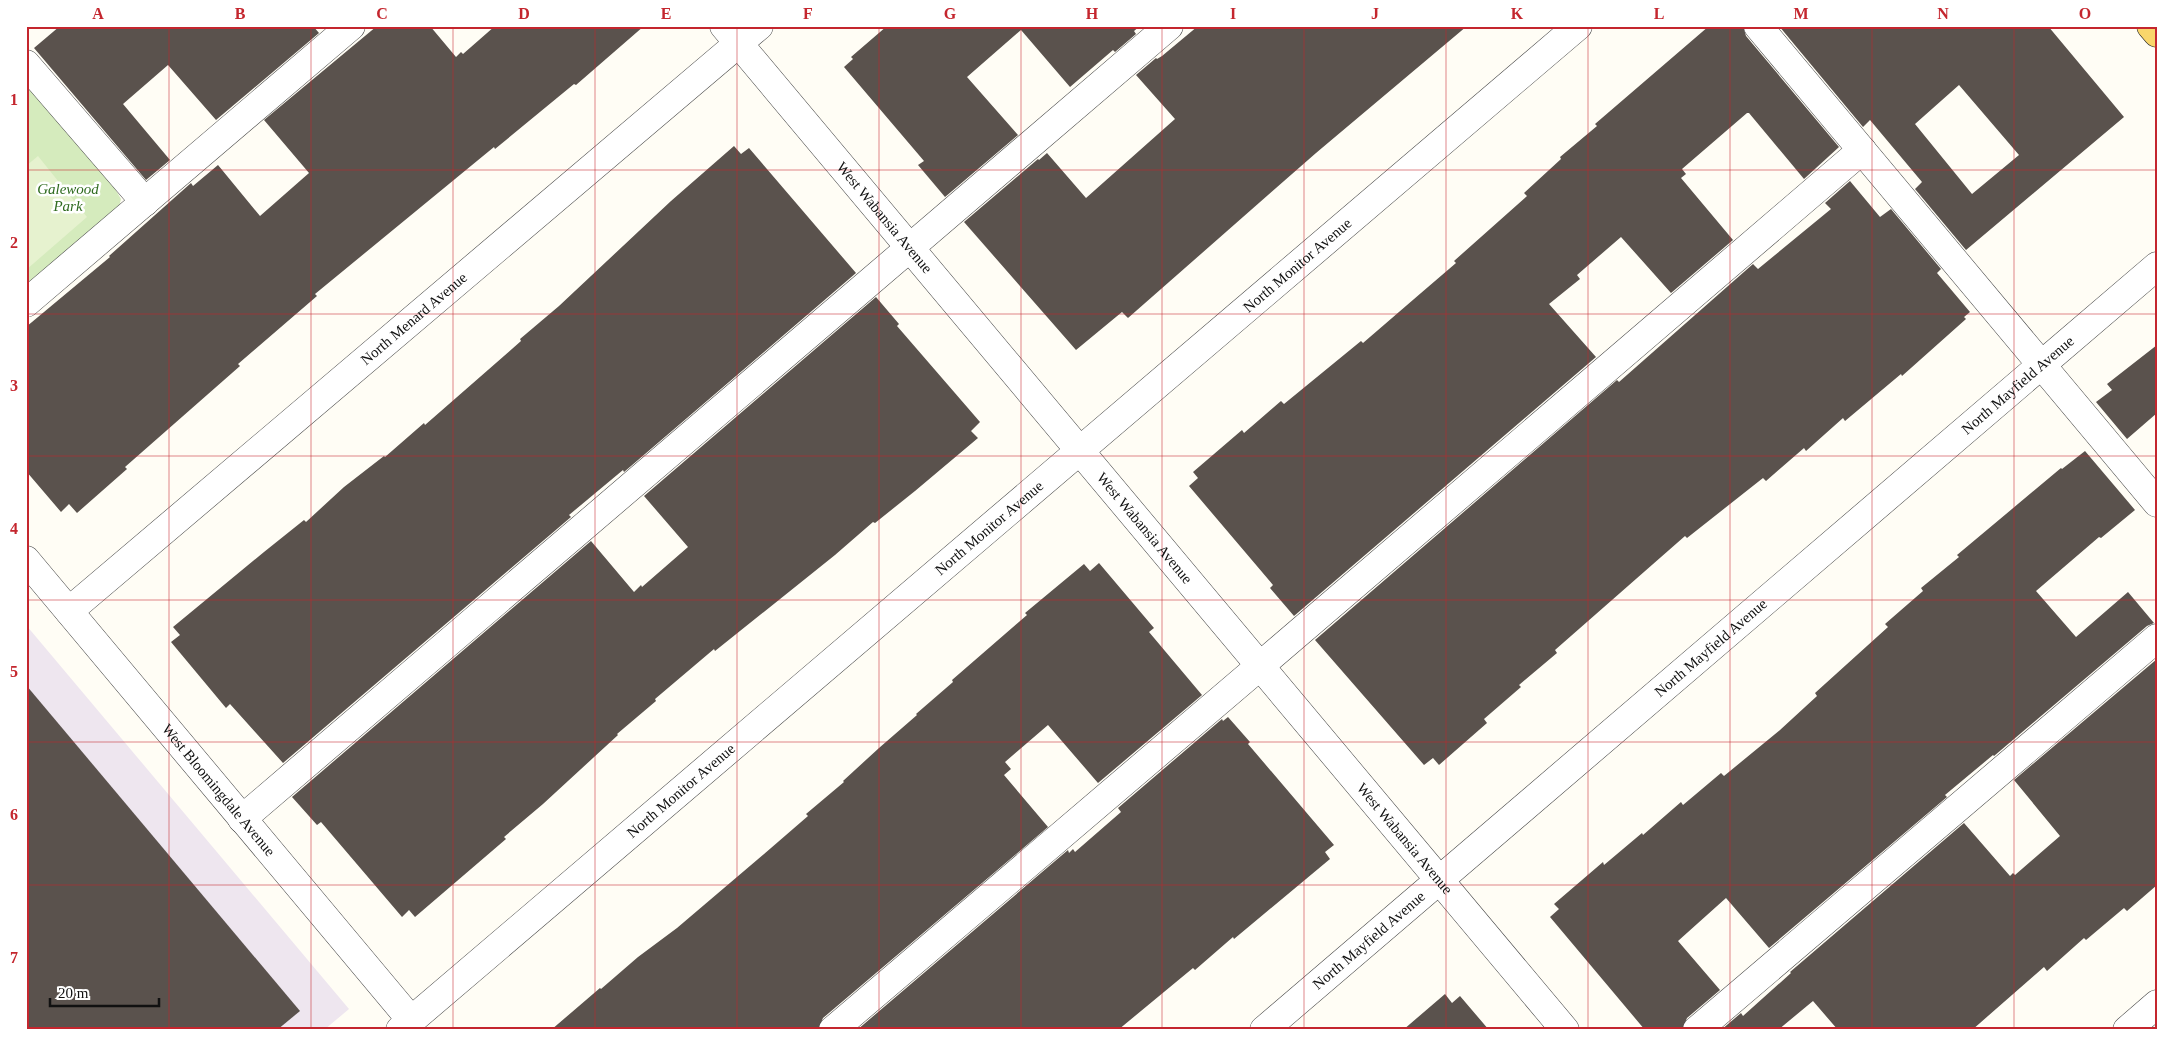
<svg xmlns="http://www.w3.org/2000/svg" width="2183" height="1056" font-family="'Times New Roman',serif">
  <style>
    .industrial { fill: #eee6ef }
    .green { fill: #d5ebbd }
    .pitch { fill: #e6f2cf }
    .building { fill: #5a524d; fill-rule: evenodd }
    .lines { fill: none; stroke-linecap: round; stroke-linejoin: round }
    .minor-casing { stroke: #444; stroke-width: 29 }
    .major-casing { stroke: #222; stroke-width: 29 }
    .minor { stroke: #fff; stroke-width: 28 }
    .major { stroke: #f9d66b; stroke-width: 28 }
    .grid { fill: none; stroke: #c4262e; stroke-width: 1; stroke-opacity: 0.55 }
    .labels { text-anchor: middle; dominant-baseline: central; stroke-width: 5; stroke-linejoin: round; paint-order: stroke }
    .park-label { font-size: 15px; font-style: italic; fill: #2f6b1f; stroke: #fff }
    .street-label { font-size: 15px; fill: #111; stroke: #fff }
    .neatline { fill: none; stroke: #c4262e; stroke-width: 2 }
    .grid-label { font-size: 16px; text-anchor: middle; font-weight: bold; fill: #c4262e }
  </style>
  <rect width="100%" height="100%" fill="#fffdf5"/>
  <polygon class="industrial" points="26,625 349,1009 324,1030 26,1030"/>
  <polygon class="green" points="26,83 114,187 121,199 118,211 26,289"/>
  <polygon class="pitch" points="38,156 87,217 26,270 26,166"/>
  <g class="building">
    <polygon points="60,26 313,26 319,33 216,120 168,65 123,104 170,160 146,180 34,48"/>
    <polygon points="377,26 430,26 456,57 461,52 463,54 495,26 644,26 576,85 574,84 495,149 494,147 315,294 317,296 238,364 240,366 125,467 127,469 77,513 69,504 61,512 26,471 26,327 110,257 109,256 191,183 193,186 218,165 260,216 309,173 264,120"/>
    <polygon points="887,26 1140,26 1134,31 1136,34 1115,52 1113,50 1070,87 1021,30 967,77 1018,135 945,197 918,165 924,161 844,67 853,59 851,57"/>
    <polygon points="1198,26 1467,26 1316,153 1128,318 1122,312 1076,350 964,222 1038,159 1039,160 1047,153 1086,198 1175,119 1136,75 1156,58 1157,59 1162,56"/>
    <polygon points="1709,26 1743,26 1746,36 1839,147 1804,179 1749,113 1747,113 1682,169 1686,174 1681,178 1733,240 1671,293 1621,237 1577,275 1580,279 1549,304 1596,357 1294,616 1270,588 1273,585 1189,486 1198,478 1193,472 1242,430 1244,433 1281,401 1284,404 1361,341 1363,343 1421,293 1456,263 1454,261 1527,196 1524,193 1561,159 1560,157 1597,126 1595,124"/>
    <path d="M1779,26H2048L2124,117L1966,250L1915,189L1922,182L1870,120L1863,127ZM1959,85L2019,155L1972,194L1915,124Z"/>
    <polygon points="734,146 741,154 749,148 856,273 624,472 623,470 569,515 571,517 283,763 230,704 226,708 171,642 180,635 173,627 264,552 304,520 306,522 344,487 384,456 385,457 424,423 425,425 521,341 520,339 559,306 671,201"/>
    <polygon points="1850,181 1880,217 1891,209 1941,269 1937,273 1970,312 1964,317 1966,319 1902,376 1901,374 1845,421 1843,418 1806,451 1804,448 1766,481 1763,478 1687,538 1685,536 1555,650 1557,653 1519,685 1521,687 1484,719 1487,723 1439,765 1433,758 1424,765 1315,640 1617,380 1619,382 1753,264 1758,269 1831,209 1825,203"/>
    <polygon points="876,297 899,324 897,326 980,422 971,431 978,438 915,491 875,523 873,522 835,555 715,651 714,649 655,699 656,701 617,734 618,735 543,804 504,837 506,839 415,917 409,910 402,917 321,822 317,825 292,797 591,541 634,592 641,585 642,587 688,547 644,496"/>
    <polygon points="2157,345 2157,413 2127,439 2096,402 2112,390 2107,384"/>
    <polygon points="2085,451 2135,510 2101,538 2099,537 2036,591 2076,637 2128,592 2154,623 2147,626 1994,756 1993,755 1945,795 1947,797 1769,948 1726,898 1678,941 1720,990 1687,1018 1682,1030 1645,1030 1550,917 1559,909 1554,904 1603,862 1604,865 1642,833 1643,835 1681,802 1683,805 1721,773 1724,776 1780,730 1817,696 1815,693 1888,627 1885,624 1923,591 1921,588 1959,557 1957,555 2061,468 2062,469"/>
    <polygon points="1099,563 1154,628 1149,632 1202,695 1098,783 1048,725 1005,762 1011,769 1004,775 1048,827 823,1018 818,1030 551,1030 600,988 601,989 638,957 677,928 771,848 808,816 806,814 844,782 843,781 879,748 917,715 916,714 953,682 952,680 1027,615 1025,613 1084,564 1090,571"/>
    <polygon points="2157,659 2157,885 2127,911 2124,908 2086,940 2084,938 2047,971 2044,967 1972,1030 1838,1030 1813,1001 1778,1030 1721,1030 1741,1013 1743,1016 1791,973 1790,972 1964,823 2010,876 2013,873 2015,875 2060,836 2014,780"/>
    <polygon points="26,685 300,1011 277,1030 26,1030"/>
    <polygon points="1228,717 1250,742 1248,744 1334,845 1325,852 1330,859 1234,939 1233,937 1195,970 1193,968 1118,1030 857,1030 1068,850 1069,853 1073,849 1075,852 1121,812 1118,808 1222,719 1223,721"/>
    <polygon points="1445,994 1452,1003 1460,996 1489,1030 1403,1030"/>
  </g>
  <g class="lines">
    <defs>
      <g id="minor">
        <path id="s1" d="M724,26L1565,1030"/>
        <polyline points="1758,26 2157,503"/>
        <polyline points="26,64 145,202"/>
        <polyline points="26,303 351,26"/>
        <path id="s2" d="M26,560L411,1020"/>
        <path id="s3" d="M69,611L759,26"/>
        <polyline points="242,819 1169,26"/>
        <path id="s4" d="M400,1030L1578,26"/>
        <polyline points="833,1030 1260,666 1862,150"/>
        <path id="s5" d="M1264,1030L2157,266"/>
        <polyline points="1697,1030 2157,638"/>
        <polyline points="2127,1030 2157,1004"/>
      </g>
      <polyline id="major" points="2151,26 2157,33"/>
    </defs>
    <use href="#minor" class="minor-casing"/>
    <use href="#major" class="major-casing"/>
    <use href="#minor" class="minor"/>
    <use href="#major" class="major"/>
  </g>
  <path class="grid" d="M169,26V1030M311,26V1030M453,26V1030M595,26V1030M737,26V1030M879,26V1030M1021,26V1030M1162,26V1030M1304,26V1030M1446,26V1030M1588,26V1030M1730,26V1030M1872,26V1030M2014,26V1030M26,170H2157M26,314H2157M26,456H2157M26,600H2157M26,742H2157M26,885H2157"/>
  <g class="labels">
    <g class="park-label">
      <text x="68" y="189">Galewood<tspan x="68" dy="17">Park</tspan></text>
    </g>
    <g class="street-label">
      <text stroke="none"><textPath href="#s1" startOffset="250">West Wabansia Avenue</textPath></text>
      <text stroke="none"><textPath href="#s4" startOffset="1179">North Monitor Avenue</textPath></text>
      <text stroke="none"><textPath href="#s3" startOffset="452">North Menard Avenue</textPath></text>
      <text stroke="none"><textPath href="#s5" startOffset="992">North Mayfield Avenue</textPath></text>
      <text stroke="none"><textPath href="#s4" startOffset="774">North Monitor Avenue</textPath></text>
      <text stroke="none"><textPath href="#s1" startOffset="655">West Wabansia Avenue</textPath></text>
      <text stroke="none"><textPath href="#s5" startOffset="588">North Mayfield Avenue</textPath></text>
      <text stroke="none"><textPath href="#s2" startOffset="300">West Bloomingdale Avenue</textPath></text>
      <text stroke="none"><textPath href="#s4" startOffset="369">North Monitor Avenue</textPath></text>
      <text stroke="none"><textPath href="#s1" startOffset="1060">West Wabansia Avenue</textPath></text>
      <text stroke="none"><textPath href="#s5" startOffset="138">North Mayfield Avenue</textPath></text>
    </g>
  </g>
  <rect width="2183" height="1056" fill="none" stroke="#ffffff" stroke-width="55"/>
  <path d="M50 998v8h109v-8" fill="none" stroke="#111111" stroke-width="2.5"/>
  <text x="58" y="998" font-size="15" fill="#111111" stroke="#ffffff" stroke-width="4" paint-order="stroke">20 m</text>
  <rect x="28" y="28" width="2128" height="1000" class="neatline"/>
  <g class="grid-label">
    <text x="98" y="19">A</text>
    <text x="240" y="19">B</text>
    <text x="382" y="19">C</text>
    <text x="524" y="19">D</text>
    <text x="666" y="19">E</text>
    <text x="808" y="19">F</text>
    <text x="950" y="19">G</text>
    <text x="1092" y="19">H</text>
    <text x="1233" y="19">I</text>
    <text x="1375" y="19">J</text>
    <text x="1517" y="19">K</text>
    <text x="1659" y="19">L</text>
    <text x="1801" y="19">M</text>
    <text x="1943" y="19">N</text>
    <text x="2085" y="19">O</text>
    <text x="14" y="105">1</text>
    <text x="14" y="248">2</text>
    <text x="14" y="391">3</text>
    <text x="14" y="534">4</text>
    <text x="14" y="677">5</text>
    <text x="14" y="820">6</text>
    <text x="14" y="963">7</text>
  </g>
</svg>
